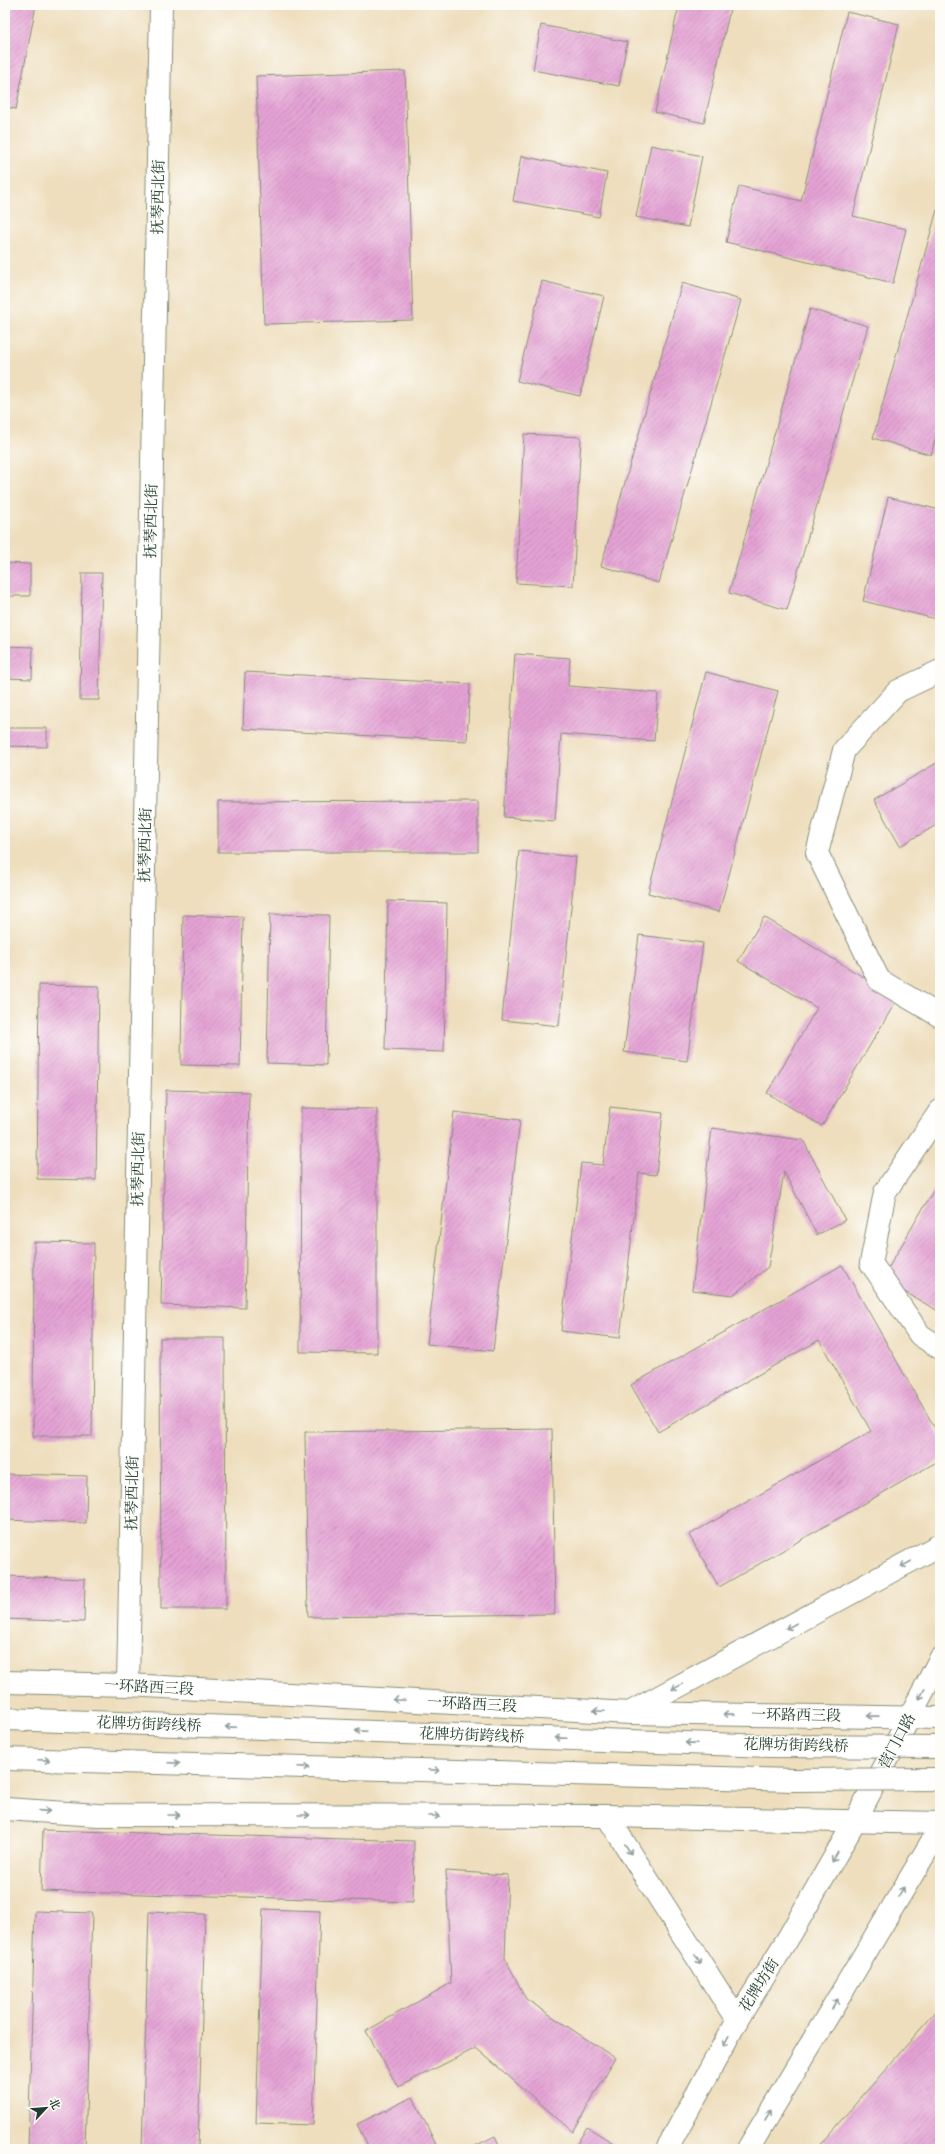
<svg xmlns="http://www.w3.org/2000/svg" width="945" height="2154" font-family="'IM FELL Great Primer','Noto Serif SC',serif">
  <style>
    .building { fill: url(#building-hatch) }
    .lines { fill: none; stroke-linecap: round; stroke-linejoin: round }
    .minor-casing { stroke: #868e78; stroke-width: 24 }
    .primary-casing { stroke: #868e78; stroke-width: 24 }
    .trunk-casing { stroke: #868e78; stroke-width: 24 }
    .minor { stroke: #fff; stroke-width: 22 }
    .primary { stroke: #fff; stroke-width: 22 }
    .trunk { stroke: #fff; stroke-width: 22 }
    .primary-bridge-casing { stroke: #868e78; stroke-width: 24; stroke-linecap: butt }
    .primary-bridge { stroke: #fff; stroke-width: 22 }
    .oneway { stroke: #8f9e9a }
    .labels { text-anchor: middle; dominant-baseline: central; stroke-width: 3; stroke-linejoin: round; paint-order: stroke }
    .street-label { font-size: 15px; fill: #1f3d34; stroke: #fdfcf7 }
  </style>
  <defs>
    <pattern id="building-hatch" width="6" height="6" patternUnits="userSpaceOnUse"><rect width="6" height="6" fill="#e5a3d5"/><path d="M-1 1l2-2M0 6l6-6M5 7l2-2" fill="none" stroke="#b986ae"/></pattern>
  </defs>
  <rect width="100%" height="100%" fill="#fdfcf7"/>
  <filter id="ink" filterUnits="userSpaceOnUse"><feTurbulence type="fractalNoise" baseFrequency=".025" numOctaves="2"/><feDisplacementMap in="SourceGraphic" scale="8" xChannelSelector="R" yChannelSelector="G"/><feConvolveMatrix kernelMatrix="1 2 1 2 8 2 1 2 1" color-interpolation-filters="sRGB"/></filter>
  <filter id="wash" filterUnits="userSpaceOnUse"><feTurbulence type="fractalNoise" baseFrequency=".012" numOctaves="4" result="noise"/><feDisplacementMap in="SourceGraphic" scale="16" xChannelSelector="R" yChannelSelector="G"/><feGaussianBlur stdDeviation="0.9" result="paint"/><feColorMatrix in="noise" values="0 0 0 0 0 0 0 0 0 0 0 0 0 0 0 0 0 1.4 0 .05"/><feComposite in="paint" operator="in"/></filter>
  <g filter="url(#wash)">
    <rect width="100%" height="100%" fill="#eedebd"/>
    <g id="blocks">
      <g class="building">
        <polygon points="5,5 36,5 16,109 5,107"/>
        <polygon points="679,5 731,5 704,123 655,112"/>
        <polygon points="847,12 899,24 853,216 906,229 893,283 726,242 739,186 801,201"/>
        <polygon points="541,25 627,42 619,86 533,70"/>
        <polygon points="405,71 413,320 264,324 256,76"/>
        <polygon points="651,145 702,156 688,227 636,217"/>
        <polygon points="521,156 607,173 599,217 513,201"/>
        <polygon points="937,210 940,210 940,421 931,455 873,438"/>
        <polygon points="542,281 604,296 580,396 517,381"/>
        <polygon points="682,283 741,300 659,583 601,566"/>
        <polygon points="810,309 868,326 787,610 729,593"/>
        <polygon points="524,434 581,437 573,586 516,583"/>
        <polygon points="888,497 940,510 940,620 863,601"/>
        <polygon points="5,563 30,564 30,596 5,596"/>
        <polygon points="82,573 102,573 99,700 80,700"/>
        <polygon points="5,646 33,647 32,679 5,678"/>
        <polygon points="515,654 570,658 568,686 658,693 654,741 561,734 555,821 504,817"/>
        <polygon points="245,672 470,684 467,741 243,729"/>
        <polygon points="706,672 778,691 719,912 648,893"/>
        <polygon points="5,728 47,728 47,747 5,746"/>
        <polygon points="940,761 940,823 900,846 874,800"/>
        <polygon points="478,801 478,852 218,852 218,802"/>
        <polygon points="519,851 576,857 559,1026 502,1020"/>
        <polygon points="388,901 447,903 444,1052 385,1050"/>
        <polygon points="270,914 329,915 326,1065 267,1063"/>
        <polygon points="183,915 243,917 240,1066 181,1065"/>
        <polygon points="764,917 898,998 822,1126 767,1093 817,1008 738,961"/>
        <polygon points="639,935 703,943 687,1061 624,1052"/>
        <polygon points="39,985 99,986 96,1180 37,1179"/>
        <polygon points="166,1090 249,1092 245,1308 161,1305"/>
        <polygon points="610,1107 663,1113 656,1175 639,1173 620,1338 561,1331 581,1163 603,1165"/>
        <polygon points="301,1108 377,1109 377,1353 300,1352"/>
        <polygon points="454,1112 520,1120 493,1351 427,1344"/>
        <polygon points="712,1128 803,1140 845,1220 817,1235 784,1172 768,1267 733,1295 692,1290"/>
        <polygon points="940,1179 940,1312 882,1279"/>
        <polygon points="34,1242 94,1243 92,1436 33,1436"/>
        <polygon points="842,1265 940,1437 940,1460 719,1587 689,1535 871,1431 819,1340 658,1432 631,1385"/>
        <polygon points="160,1338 225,1338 226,1609 161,1609"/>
        <polygon points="552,1429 555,1614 308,1617 305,1432"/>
        <polygon points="5,1474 87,1476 86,1523 5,1520"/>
        <polygon points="5,1576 85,1579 84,1622 5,1619"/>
        <polygon points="43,1830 414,1841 413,1902 41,1891"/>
        <polygon points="446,1871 508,1875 505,1958 526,1999 615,2058 573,2132 476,2048 398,2087 366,2031 451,1983"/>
        <polygon points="263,1909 320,1911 313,2125 256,2123"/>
        <polygon points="35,1911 92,1913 85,2149 28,2149"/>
        <polygon points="149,1912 205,1914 198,2149 142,2149"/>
        <polygon points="940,2007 940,2149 816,2149"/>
        <polygon points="413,2097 438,2149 369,2149 357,2124"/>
        <polygon points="587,2127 618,2146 617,2149 574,2149"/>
        <polygon points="495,2136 501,2149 469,2149"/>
      </g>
    </g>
  </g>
  <g filter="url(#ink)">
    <use href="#blocks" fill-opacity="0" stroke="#868e78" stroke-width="1"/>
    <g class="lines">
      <defs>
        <g id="minor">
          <polyline points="940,671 898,691 844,750 817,853 879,980 940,1016"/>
          <polyline points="940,1111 885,1192 871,1263 920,1335 940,1348"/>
          <polyline points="128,1685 161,5"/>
        </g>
        <g id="primary">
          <polyline points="5,1682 128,1685 630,1713 940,1718"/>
          <polyline points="631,1712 940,1545"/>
          <polyline points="5,1809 98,1815 607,1816 940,1823"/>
          <polyline points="607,1816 737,2020"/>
          <polyline points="667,2149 737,2020 790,1935 854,1823"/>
          <polyline points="748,2149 940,1828"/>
        </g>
        <polyline id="trunk" points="854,1823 940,1659"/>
      </defs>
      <use href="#minor" class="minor-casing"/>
      <use href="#primary" class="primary-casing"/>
      <use href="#trunk" class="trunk-casing"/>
      <use href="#minor" class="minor"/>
      <use href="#primary" class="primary"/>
      <use href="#trunk" class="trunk"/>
      <defs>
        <g id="primary-bridge">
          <polyline points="5,1719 770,1746 940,1747"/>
          <polyline points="5,1759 793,1780 940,1779"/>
        </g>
      </defs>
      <use href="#primary-bridge" class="primary-bridge-casing"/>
      <use href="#primary-bridge" class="primary-bridge"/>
    </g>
    <defs><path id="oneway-shaft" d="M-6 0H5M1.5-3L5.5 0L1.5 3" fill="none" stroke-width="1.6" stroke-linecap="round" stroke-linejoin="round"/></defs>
    <g class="oneway">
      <use href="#oneway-shaft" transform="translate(906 1564) rotate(152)"/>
      <use href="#oneway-shaft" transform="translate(791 1626) rotate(152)"/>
      <use href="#oneway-shaft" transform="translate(677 1687) rotate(152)"/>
      <use href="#oneway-shaft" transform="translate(922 1694) rotate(118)"/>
      <use href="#oneway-shaft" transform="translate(399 1700) rotate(-177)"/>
      <use href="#oneway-shaft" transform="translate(599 1711) rotate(-177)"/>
      <use href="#oneway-shaft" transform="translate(729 1714) rotate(-179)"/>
      <use href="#oneway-shaft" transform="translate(873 1716) rotate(-179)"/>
      <use href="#oneway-shaft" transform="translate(231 1727) rotate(-178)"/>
      <use href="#oneway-shaft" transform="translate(361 1731) rotate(-178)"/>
      <use href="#oneway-shaft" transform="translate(561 1738) rotate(-178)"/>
      <use href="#oneway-shaft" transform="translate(691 1743) rotate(-178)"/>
      <use href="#oneway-shaft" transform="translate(44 1760) rotate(2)"/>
      <use href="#oneway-shaft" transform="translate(174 1763) rotate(2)"/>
      <use href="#oneway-shaft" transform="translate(304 1767) rotate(2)"/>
      <use href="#oneway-shaft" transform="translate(434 1770) rotate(2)"/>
      <use href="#oneway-shaft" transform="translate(44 1811) rotate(4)"/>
      <use href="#oneway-shaft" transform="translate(174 1815)"/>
      <use href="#oneway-shaft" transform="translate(304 1815)"/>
      <use href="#oneway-shaft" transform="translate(434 1816)"/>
      <use href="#oneway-shaft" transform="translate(628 1849) rotate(58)"/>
      <use href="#oneway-shaft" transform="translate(835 1857) rotate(120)"/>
      <use href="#oneway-shaft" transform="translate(901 1892) rotate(-59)"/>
      <use href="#oneway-shaft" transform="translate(698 1959) rotate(58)"/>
      <use href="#oneway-shaft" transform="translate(835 2004) rotate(-59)"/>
      <use href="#oneway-shaft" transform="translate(726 2041) rotate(118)"/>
      <use href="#oneway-shaft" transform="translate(768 2115) rotate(-59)"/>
    </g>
  </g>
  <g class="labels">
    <g class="street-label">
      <text transform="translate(158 197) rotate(-89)">抚琴西北街</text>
      <text transform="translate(151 521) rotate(-89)">抚琴西北街</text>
      <text transform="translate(145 845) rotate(-89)">抚琴西北街</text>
      <text transform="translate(138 1169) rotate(-89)">抚琴西北街</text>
      <text transform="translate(132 1493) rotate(-89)">抚琴西北街</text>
      <text transform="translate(149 1687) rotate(3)">一环路西三段</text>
      <text transform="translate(472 1704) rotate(3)">一环路西三段</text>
      <text transform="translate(796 1715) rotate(1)">一环路西三段</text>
      <text transform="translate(149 1724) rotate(2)">花牌坊街跨线桥</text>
      <text transform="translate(472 1735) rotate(2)">花牌坊街跨线桥</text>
      <text transform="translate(897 1741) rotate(-62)">营门口路</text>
      <text transform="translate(796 1745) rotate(1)">花牌坊街跨线桥</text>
      <text transform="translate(759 1985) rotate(-58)">花牌坊街</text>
    </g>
  </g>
  <rect width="945" height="2154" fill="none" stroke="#fdfcf7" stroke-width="20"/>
  <g transform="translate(46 2108) rotate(64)" stroke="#fdfcf7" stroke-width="3" paint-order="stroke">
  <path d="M0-3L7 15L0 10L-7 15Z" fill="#1f3d34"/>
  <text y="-6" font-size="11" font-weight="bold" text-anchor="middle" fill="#1f3d34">北</text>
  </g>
</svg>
